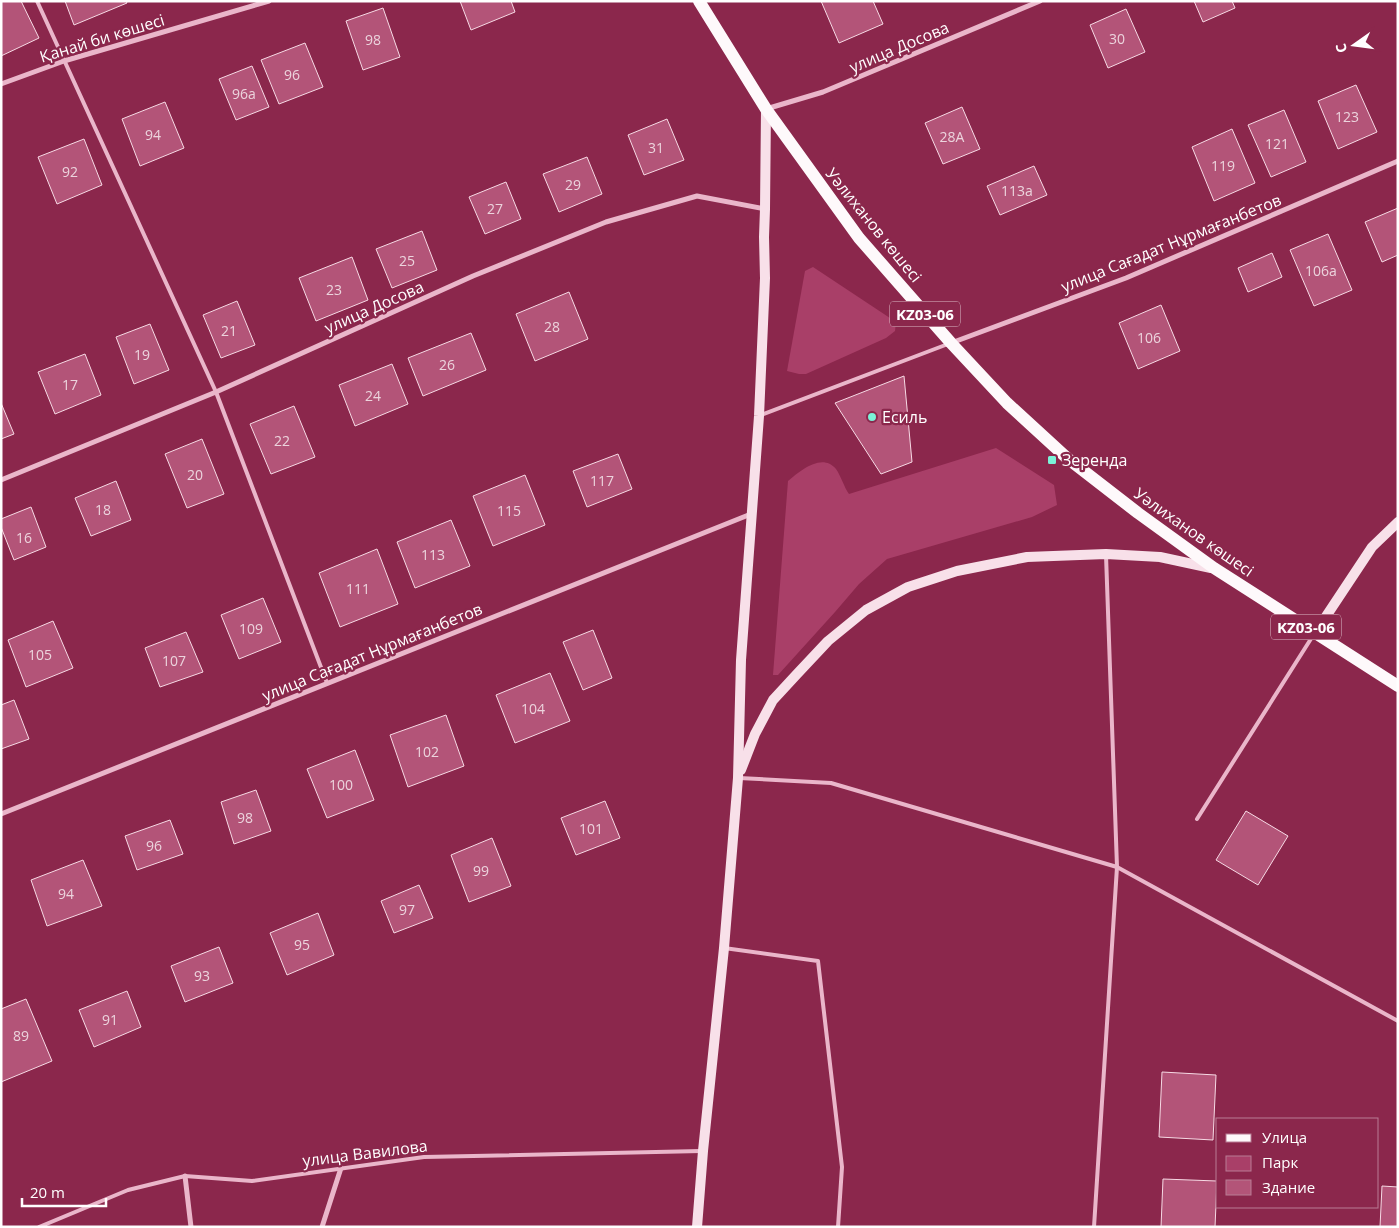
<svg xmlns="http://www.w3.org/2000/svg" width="1399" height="1228" font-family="'Open Sans',sans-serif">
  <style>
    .green { fill: #a93f68 }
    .building { fill: #b35478; stroke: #f7dae5 }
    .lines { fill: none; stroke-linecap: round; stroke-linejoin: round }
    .lane { stroke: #eab6ca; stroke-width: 4 }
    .street { stroke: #eab6ca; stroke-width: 5 }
    .secondary { stroke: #f8e0e9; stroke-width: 10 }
    .primary { stroke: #fef9fb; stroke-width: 12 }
    .poi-dot { fill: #7bf2d8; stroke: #8b274c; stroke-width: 2 }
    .labels { text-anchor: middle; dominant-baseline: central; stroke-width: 4.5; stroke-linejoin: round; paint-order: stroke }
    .number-label { font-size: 14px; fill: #ecd4dd }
    .shield { fill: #8b274c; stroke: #dcbec9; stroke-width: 1 }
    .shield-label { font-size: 15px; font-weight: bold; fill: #fff }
    .street-label { font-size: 16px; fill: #fff; stroke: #8b274c }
    .poi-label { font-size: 16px; fill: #fff; stroke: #8b274c; text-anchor: start }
  </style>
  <rect width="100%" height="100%" fill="#8b274c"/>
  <g class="green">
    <polygon points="813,267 896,322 895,331 886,338 806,374 799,374 787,371 805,271"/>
    <path d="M996,448L1054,485L1057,505L1032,517L887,559L859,584L835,612L778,675H773L788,481C800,471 822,452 836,469C841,476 844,487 849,494Z"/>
  </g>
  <g class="building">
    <polygon points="1,1 21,1 39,38 1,56"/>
    <polygon points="65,1 126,1 127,3 74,25"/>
    <polygon points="460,1 511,1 515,12 471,30"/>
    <polygon points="821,1 873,1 883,24 839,43"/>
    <polygon points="1194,1 1232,1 1235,8 1203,22"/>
    <polygon points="383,8 400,57 363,70 346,21"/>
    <polygon points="1126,9 1145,52 1108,68 1090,25"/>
    <polygon points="305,43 323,87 279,104 261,60"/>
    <polygon points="252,66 269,107 236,120 219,79"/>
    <polygon points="1356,85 1377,132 1338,149 1318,101"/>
    <polygon points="165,102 184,148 140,166 122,119"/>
    <polygon points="962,107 980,149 943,164 925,123"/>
    <polygon points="1284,110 1306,162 1271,177 1248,125"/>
    <polygon points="667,119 684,160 644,175 628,135"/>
    <polygon points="1232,129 1255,183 1214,201 1192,147"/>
    <polygon points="84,139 102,185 57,204 38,157"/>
    <polygon points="587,157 602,194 559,212 543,174"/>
    <polygon points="1034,166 1047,195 1000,215 987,186"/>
    <polygon points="506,182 521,219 485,234 469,197"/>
    <polygon points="1398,208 1398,255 1382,262 1365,222"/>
    <polygon points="422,231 437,270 392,288 376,249"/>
    <polygon points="1328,234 1352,290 1314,306 1290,250"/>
    <polygon points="1272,253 1282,277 1248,292 1238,268"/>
    <polygon points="352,257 368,300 316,321 299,278"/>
    <polygon points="569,292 588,339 535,361 516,314"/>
    <polygon points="237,301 255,345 221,358 203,315"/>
    <polygon points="1161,305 1180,351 1138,369 1119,323"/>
    <polygon points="150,324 169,370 134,384 116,337"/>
    <polygon points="471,333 486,370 423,396 408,358"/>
    <polygon points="85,354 101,395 55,414 38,372"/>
    <polygon points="392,364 408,404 355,426 339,385"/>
    <polygon points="904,376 912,462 881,474 835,403"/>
    <polygon points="1,403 14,434 1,439"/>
    <polygon points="294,406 315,457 271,474 250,424"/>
    <polygon points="202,439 224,494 187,508 165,454"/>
    <polygon points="618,454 632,489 587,507 573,471"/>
    <polygon points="525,475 545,525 493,546 473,496"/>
    <polygon points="116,481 131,520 91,536 75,498"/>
    <polygon points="31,507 46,547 14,560 1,527 1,519"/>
    <polygon points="451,520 470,566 415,588 397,542"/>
    <polygon points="377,549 398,604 340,627 319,573"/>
    <polygon points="263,598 281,642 239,659 221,615"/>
    <polygon points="53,621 73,668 26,687 8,640"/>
    <polygon points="593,630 612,678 583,690 563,642"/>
    <polygon points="186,632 203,672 160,687 145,648"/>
    <polygon points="550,673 570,721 515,743 496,695"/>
    <polygon points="14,700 29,739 1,749 1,705"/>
    <polygon points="446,715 464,766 408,787 390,735"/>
    <polygon points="355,750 374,800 327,818 307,769"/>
    <polygon points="256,790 271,831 234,844 221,802"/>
    <polygon points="605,801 620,838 576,855 561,818"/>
    <polygon points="1246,811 1288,836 1258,885 1216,860"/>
    <polygon points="170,820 183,854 137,870 125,836"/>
    <polygon points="492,838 511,886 469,902 451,855"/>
    <polygon points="83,860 102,906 47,926 31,880"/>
    <polygon points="419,885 433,918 394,933 381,901"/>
    <polygon points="318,913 334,955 287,975 270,933"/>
    <polygon points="219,947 233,983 185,1002 171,966"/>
    <polygon points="127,991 141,1027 94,1047 79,1010"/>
    <polygon points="26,999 52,1061 1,1082 1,1009"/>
    <polygon points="1162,1072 1216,1075 1213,1140 1159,1137"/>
    <polygon points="1163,1179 1217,1181 1215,1227 1161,1227"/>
    <polygon points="1382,1186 1398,1187 1398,1227 1380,1227"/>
  </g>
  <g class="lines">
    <g class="lane">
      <polyline points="37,1 216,392 327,683"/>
      <polyline points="761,415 948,344"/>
      <polyline points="739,778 831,783 1117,867 1398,1021"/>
      <polyline points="1197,819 1314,634"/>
      <polyline points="724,948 818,961 842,1167 838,1227"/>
      <polyline points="39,1227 128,1190 185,1176 252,1181 424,1157 701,1151"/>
      <polyline points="1094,1227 1117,867 1106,555"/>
    </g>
    <g class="street">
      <polyline points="1,84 64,61 269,1"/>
      <polyline points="766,109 823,92 1040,1"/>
      <polyline points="951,343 1126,278 1398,161"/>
      <polyline points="1,480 216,392 473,276 606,222 697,196 765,209"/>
      <polyline points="1,814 751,514"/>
      <polyline points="185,1176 191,1227"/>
      <polyline points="322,1227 341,1168"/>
    </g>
    <g class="secondary">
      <polyline points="1315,633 1372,547 1398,522"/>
      <polyline points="741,770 755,734 773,700 797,674 828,641 866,610 908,587 957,571 1027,557 1106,554 1160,557 1211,568"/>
      <polyline points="697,1227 703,1151 724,948 738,778 741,660 759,416 765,278 764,237 765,209 766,109"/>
    </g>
    <polyline class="primary" points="699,1 766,109 859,238 951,343 1007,403 1067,458 1138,513 1214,568 1398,686"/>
  </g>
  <g class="poi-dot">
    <circle cx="872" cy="417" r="5"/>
    <rect x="1047" y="455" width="10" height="10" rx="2.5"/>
  </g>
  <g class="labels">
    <g class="number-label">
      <text x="1117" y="38">30</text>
      <text x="373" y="39">98</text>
      <text x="292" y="74">96</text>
      <text x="244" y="93">96а</text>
      <text x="1347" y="116">123</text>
      <text x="153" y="134">94</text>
      <text x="952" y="136">28А</text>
      <text x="1277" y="143">121</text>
      <text x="656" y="147">31</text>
      <text x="1223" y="165">119</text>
      <text x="70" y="171">92</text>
      <text x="573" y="184">29</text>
      <text x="1017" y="190">113а</text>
      <text x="495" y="208">27</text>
      <text x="407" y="260">25</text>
      <text x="1321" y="270">106а</text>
      <text x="334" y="289">23</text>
      <text x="552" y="326">28</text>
      <text x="229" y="330">21</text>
      <text x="1149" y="337">106</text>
      <text x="142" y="354">19</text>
      <text x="447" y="364">26</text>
      <text x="70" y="384">17</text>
      <text x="373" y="395">24</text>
      <text x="282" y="440">22</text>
      <text x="195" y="474">20</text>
      <text x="602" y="480">117</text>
      <text x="103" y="509">18</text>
      <text x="509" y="510">115</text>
      <text x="24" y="537">16</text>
      <text x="433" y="554">113</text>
      <text x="358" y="588">111</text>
      <text x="251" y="628">109</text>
      <text x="40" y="654">105</text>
      <text x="174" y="660">107</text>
      <text x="533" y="708">104</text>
      <text x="427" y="751">102</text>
      <text x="341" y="784">100</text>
      <text x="245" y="817">98</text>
      <text x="591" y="828">101</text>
      <text x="154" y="845">96</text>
      <text x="481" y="870">99</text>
      <text x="66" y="893">94</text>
      <text x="407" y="909">97</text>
      <text x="302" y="944">95</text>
      <text x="202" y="975">93</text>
      <text x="110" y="1019">91</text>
      <text x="21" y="1035">89</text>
    </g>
    <g class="shield">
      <rect x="890" y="301.5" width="70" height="25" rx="4"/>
      <rect x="1271" y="614.5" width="70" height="25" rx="4"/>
    </g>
    <g class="shield-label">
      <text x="925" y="314">KZ03-06</text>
      <text x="1306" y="627">KZ03-06</text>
    </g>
    <g class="street-label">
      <text transform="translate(102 38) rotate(-17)">Қанай би көшесі</text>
      <text transform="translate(899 47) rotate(-23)">улица Досова</text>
      <text transform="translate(874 225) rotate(51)">Уәлиханов көшесі</text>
      <text transform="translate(1171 243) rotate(-22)">улица Сағадат Нұрмағанбетов</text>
      <text transform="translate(374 307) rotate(-24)">улица Досова</text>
      <text transform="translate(1194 532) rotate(35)">Уәлиханов көшесі</text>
      <text transform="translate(372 652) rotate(-22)">улица Сағадат Нұрмағанбетов</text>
      <text transform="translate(365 1153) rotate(-7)">улица Вавилова</text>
    </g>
    <g class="poi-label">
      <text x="882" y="417">Есиль</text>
      <text x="1062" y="460">Зеренда</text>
    </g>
  </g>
  <rect width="1399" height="1228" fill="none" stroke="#ffffff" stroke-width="5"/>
  <rect x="1216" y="1118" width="162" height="90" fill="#8b274c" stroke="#b97d94"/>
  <rect x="1226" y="1134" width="25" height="8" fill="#fef9fb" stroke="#b97d94"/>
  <text x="1262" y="1143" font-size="15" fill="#ffffff">Улица</text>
  <rect x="1226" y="1156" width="25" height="15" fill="#a93f68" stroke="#b97d94"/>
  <text x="1262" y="1168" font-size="15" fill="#ffffff">Парк</text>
  <rect x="1226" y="1180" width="25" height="15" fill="#b35478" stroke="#b97d94"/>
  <text x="1262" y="1193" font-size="15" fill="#ffffff">Здание</text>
  <g transform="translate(1354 45) rotate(256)" stroke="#8b274c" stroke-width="4" paint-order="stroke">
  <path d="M0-4L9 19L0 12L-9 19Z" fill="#ffffff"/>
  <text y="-8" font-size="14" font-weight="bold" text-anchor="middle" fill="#ffffff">С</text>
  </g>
  <path d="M22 1198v8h84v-8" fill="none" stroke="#ffffff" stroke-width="2.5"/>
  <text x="30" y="1198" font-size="15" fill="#ffffff" stroke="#8b274c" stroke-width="4" paint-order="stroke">20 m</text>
</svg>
